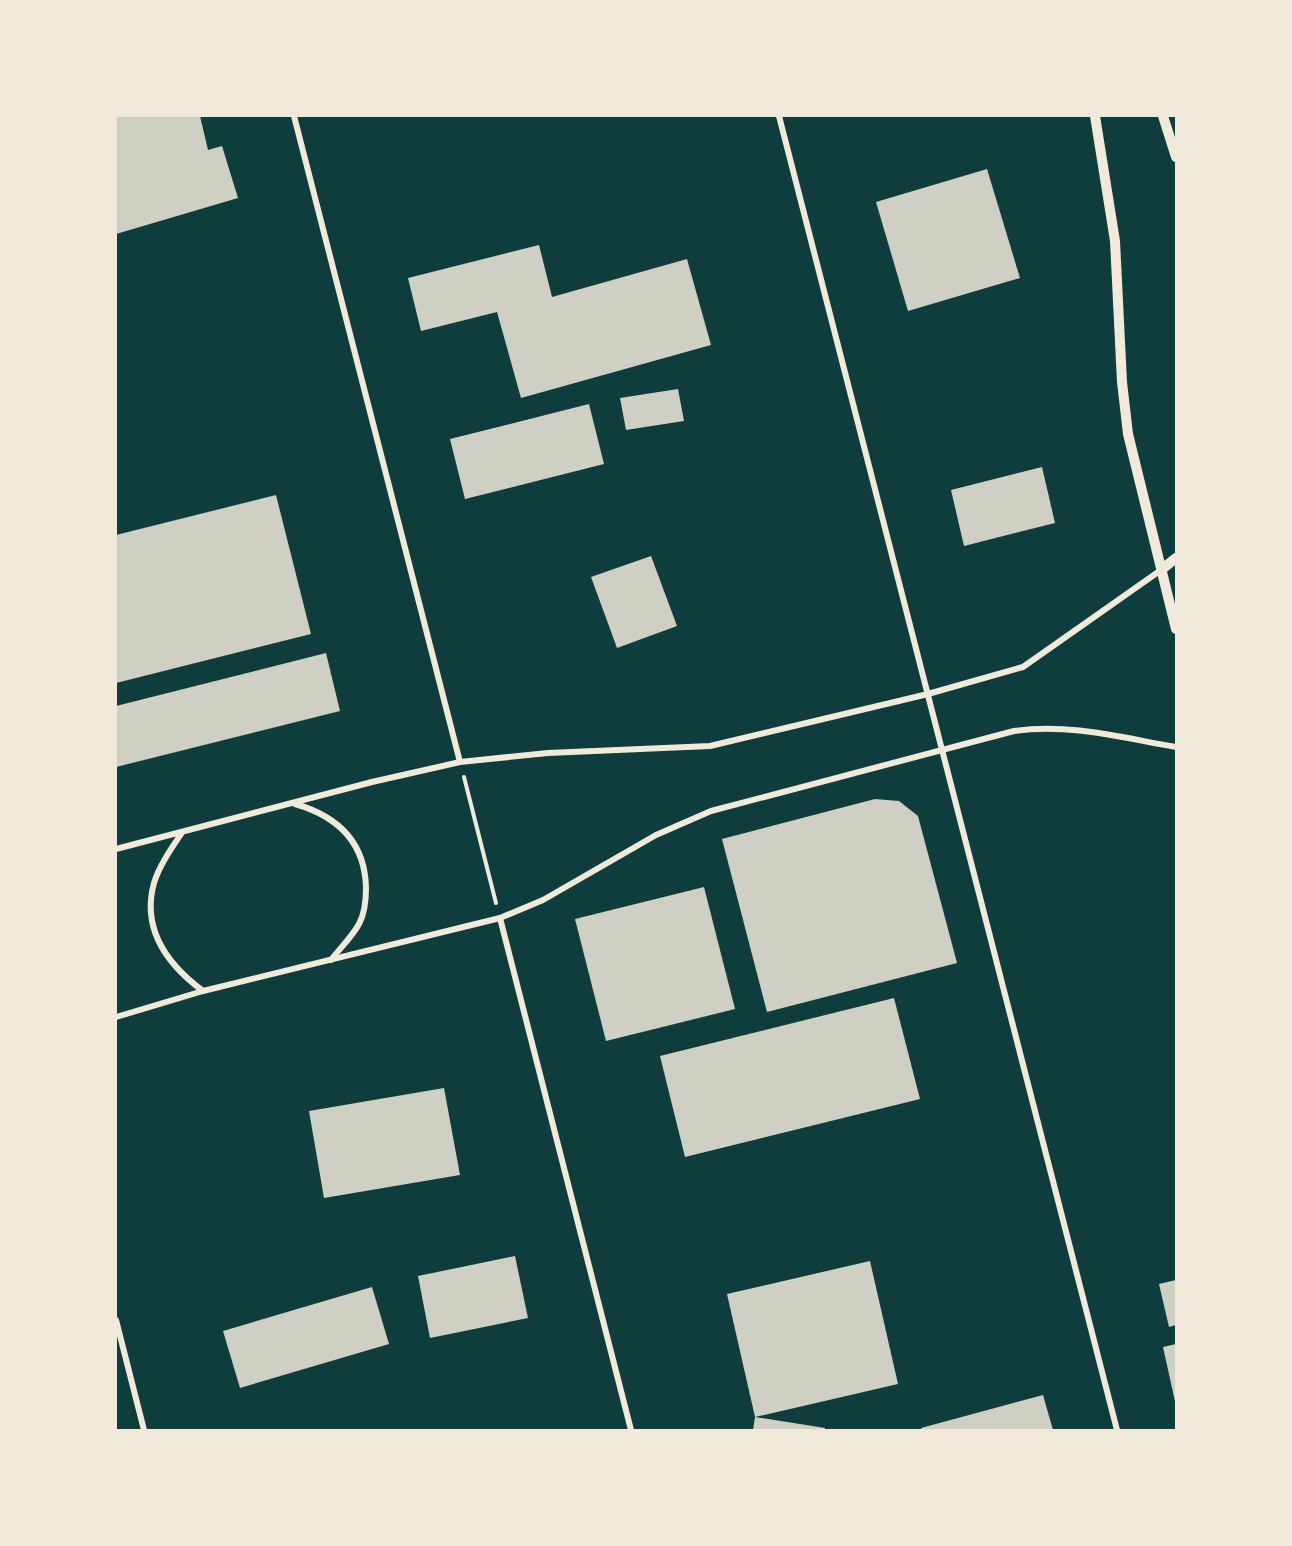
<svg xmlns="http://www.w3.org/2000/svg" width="1292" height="1546" font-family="'Archivo Narrow',sans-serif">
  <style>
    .building { fill: #cfcfc3 }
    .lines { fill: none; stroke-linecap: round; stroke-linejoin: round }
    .path { stroke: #f1e9da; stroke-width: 4 }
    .minor { stroke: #f1e9da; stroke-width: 6 }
    .tertiary { stroke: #f1e9da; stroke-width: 10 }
  </style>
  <rect width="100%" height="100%" fill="#0f3d3e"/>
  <g class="building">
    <polygon points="116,116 200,116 208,150 222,146 238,198 116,234"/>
    <polygon points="987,169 1020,278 908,311 876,202"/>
    <polygon points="539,245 552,297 687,259 711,345 521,398 497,312 421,331 408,278"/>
    <polygon points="678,389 684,421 626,430 620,398"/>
    <polygon points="589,404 604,464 465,499 450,439"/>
    <polygon points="1042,467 1055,523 964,546 951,490"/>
    <polygon points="276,495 311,634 116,683 116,535"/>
    <polygon points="651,556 677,626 617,648 591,577"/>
    <polygon points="326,653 340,711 116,767 116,706"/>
    <polygon points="875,799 899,801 918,816 957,963 767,1012 722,839"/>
    <polygon points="704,887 735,1009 606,1041 575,919"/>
    <polygon points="894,998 920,1099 685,1157 660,1056"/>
    <polygon points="444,1088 460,1175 324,1198 309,1111"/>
    <polygon points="515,1256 528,1318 430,1338 418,1276"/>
    <polygon points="870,1261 898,1384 755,1417 825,1428 825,1430 753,1430 755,1417 727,1294"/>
    <polygon points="1176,1280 1176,1325 1169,1327 1159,1284"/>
    <polygon points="372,1287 389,1344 240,1388 223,1331"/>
    <polygon points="1176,1344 1176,1406 1163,1347"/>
    <polygon points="1043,1395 1053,1430 922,1430 921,1428"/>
  </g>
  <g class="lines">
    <polyline class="path" points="464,777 496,903"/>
    <g class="minor">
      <polyline points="294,116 460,762"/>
      <polyline points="779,116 1117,1430"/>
      <path d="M295,804C337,816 365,842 366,888C366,900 365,913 359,924C352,937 340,948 331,960"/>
      <path d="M181,834C171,849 159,866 154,883C141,930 168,965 203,991"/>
      <polyline points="116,849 372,782 460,762 548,753 710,746 928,694 1023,667 1161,570"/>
      <polyline points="500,918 631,1430"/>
      <path d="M116,1017L203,991L500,918L543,900L656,835L711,811L1014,731C1069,723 1123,738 1176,747"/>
      <polyline points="116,1320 144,1430"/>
    </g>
    <g class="tertiary">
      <polyline points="1095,116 1115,241 1122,382 1128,434 1176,629"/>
      <polyline points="1163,116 1176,157"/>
      <polyline points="1161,570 1176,558"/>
    </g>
  </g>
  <rect width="1292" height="1546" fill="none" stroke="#f1e9da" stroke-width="234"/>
</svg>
